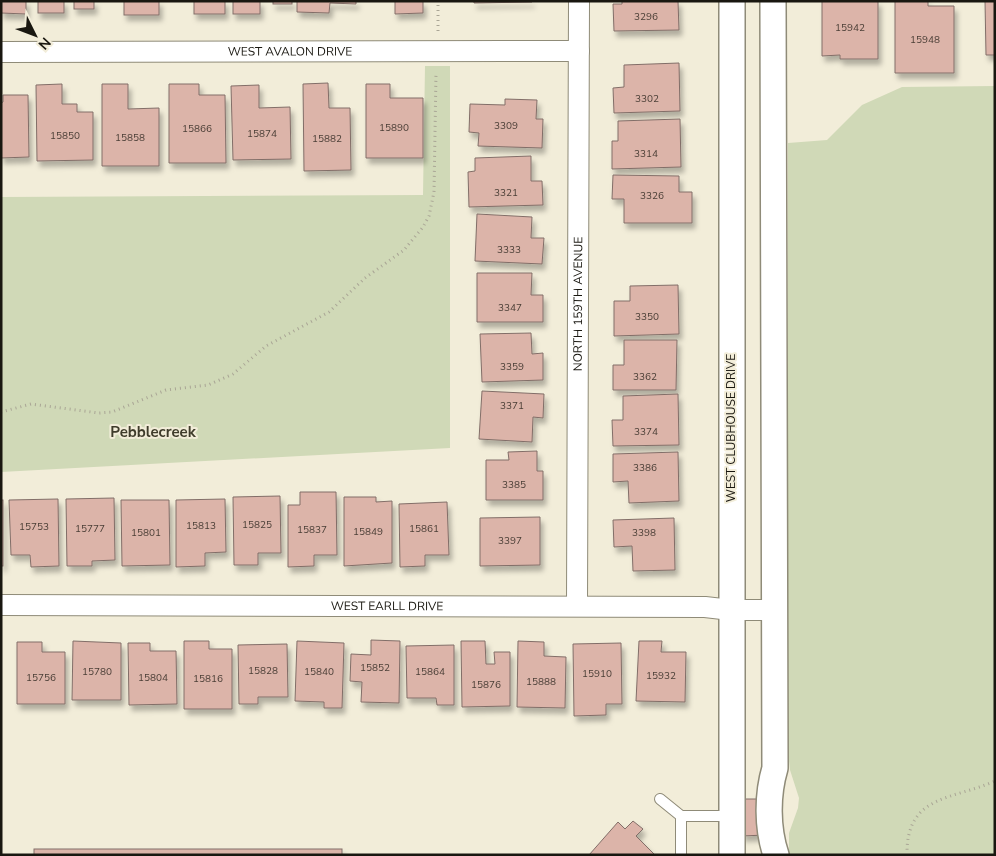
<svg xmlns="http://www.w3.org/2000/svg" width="996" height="856" font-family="'Nunito Sans',sans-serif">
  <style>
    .green { fill: #d0d9b7 }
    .building { fill: #dcb4a9; stroke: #826e68; filter: url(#shadow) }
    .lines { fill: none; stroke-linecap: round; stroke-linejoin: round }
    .service-casing { stroke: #8f8b78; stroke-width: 12 }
    .minor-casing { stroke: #8f8b78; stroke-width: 22 }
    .tertiary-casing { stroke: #8f8b78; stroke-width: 28 }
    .path { stroke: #a9a595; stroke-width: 3; stroke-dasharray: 1 4; stroke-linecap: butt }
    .service { stroke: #fff; stroke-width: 10 }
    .minor { stroke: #fff; stroke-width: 20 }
    .tertiary { stroke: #fff; stroke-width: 25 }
    .labels { text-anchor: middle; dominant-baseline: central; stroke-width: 4; stroke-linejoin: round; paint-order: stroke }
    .number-label { font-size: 10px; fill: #4a3e36 }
    .street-label { font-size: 12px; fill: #191710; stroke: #f2edd9 }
    .quarter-label { font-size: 15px; font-weight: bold; fill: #3f3c2b; stroke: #f2edd9 }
  </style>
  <defs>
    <filter id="shadow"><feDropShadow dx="3" dy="5.5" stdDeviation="2.5" flood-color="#0004"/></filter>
  </defs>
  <rect width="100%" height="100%" fill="#f2edd9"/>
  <g class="green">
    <polygon points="425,66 450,66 450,448 1,472 1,197 423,195"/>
    <polygon points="995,86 995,855 789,855 789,833 798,808 799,798 790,770 788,752 788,143 827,140 862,105 902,87"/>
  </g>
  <g class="building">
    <polygon points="1,1 26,1 26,14 1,13"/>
    <rect x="38" y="1" width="26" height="12"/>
    <rect x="74" y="1" width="20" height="8"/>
    <rect x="124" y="1" width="35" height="14"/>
    <rect x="194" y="1" width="31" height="13"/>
    <rect x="233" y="1" width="27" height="13"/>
    <rect x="273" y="1" width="19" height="3"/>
    <polygon points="297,1 356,1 356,4 330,3 329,13 297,12"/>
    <polygon points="395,1 423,1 423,13 395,14"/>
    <polygon points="474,1 532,1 532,2 474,3"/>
    <polygon points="622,1 678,1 679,30 614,31 613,4 622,4"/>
    <polygon points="822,1 878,1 878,59 840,59 840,55 822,56"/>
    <polygon points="895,1 928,1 928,6 954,6 954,73 895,73"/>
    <polygon points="985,1 995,1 995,55 986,55"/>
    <polygon points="679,63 680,111 614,113 613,88 624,87 624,65"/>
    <polygon points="328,83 329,108 350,108 351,170 304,171 303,84"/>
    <polygon points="62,84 62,104 77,104 77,112 93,112 93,160 37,161 36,85"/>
    <polygon points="102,84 128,84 128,109 159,108 159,166 102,166"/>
    <polygon points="169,84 199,84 199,95 225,95 226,163 169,163"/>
    <polygon points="366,84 390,84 390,98 423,98 423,158 366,158"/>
    <polygon points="259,85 259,108 290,107 291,159 233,160 231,86"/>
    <polygon points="3,95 28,95 29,157 1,158 1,103 3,102"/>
    <polygon points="505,99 537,100 536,119 543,119 542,148 478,146 479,133 469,132 470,104 505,105"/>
    <polygon points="680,119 681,167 612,169 612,141 618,141 618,121"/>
    <polygon points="531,156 531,181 542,181 543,205 469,207 468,172 475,171 475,158"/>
    <polygon points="613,175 679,176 679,192 692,192 692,223 624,223 624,199 612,199"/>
    <polygon points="477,214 532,217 531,238 544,238 542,264 475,261"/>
    <polygon points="477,273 532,273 531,295 543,295 543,322 477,322"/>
    <polygon points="678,285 679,334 614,336 614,301 630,301 630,286"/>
    <polygon points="531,333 532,354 543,353 543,380 482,382 480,334"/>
    <polygon points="624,340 677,340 676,390 613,390 613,365 624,365"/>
    <polygon points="482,391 544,394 543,418 533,417 532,442 479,439"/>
    <polygon points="678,394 679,445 613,446 612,420 623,420 623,396"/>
    <polygon points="537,451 537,471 543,471 543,500 486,500 486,460 509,460 508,452"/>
    <polygon points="678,452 679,501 629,503 628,481 613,482 613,454"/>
    <polygon points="300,492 336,492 337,555 314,555 314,566 288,567 288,505 300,505"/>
    <polygon points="280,496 281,553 258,553 258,565 234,565 233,497"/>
    <polygon points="344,497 376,497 376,502 392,501 392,563 344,566"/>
    <polygon points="114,498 115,560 92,561 92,566 67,566 66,499"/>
    <polygon points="58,499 59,566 31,567 30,555 11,555 9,500"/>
    <polygon points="225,499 226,552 205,553 205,566 176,567 176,500"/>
    <rect x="1" y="500" width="2" height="66"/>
    <polygon points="121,500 169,500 170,565 122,566"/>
    <polygon points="447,502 449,555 425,555 425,566 400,567 399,504"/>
    <polygon points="540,517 540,565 480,566 480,518"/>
    <polygon points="674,518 675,570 633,571 632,546 614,547 613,520"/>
    <polygon points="371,640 400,641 399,703 361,702 362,682 350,681 351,654 371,655"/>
    <polygon points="73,641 121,643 121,700 72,700"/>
    <polygon points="184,641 209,641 209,649 232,649 232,709 184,709"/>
    <polygon points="297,641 344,643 342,708 324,708 324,702 295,701"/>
    <polygon points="461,641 485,641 486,664 495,664 494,652 510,652 510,706 462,707"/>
    <polygon points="518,641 544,642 544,656 566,657 565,708 517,707"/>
    <polygon points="639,641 662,641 661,652 686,652 685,702 636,701"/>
    <polygon points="17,642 42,642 42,652 65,652 65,704 17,704"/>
    <polygon points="128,643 150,643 150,651 176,651 177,704 129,705"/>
    <polygon points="621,643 622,704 606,704 606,715 574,716 573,644"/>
    <polygon points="287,644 288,697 258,697 258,704 239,704 238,645"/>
    <polygon points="454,645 454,705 437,705 436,698 407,698 406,646"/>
    <polygon points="742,799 765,799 765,835 742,836"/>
    <polygon points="633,821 643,829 636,836 655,855 589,855 618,822 625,829"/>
    <rect x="34" y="849" width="308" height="6"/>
  </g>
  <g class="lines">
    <defs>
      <g id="service">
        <polyline points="660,799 681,816 731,816"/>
        <polyline points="681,855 681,816"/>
      </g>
      <g id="minor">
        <path id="s1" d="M1,52L579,51"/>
        <path id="s2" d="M1,605L705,607L731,610H774"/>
        <path id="s3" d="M577,606L579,1"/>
      </g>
      <g id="tertiary">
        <path d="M773,1L775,768C767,795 767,828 776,855"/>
        <polyline points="732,855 732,1"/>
      </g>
    </defs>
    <use href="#service" class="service-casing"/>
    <use href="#minor" class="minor-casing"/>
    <use href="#tertiary" class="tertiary-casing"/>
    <g class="path">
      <polyline points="438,31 438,1"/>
      <polyline points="1,412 31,404 99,413 112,412 166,390 208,385 233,374 266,346 329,312 365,278 404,250 423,227 429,216 434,192 436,72"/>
      <path d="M907,855C906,794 953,800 995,781"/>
    </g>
    <use href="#service" class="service"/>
    <use href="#minor" class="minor"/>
    <use href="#tertiary" class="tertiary"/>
  </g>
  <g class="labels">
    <g class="number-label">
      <text x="646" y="17">3296</text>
      <text x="850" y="28">15942</text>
      <text x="925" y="40">15948</text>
      <text x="647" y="99">3302</text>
      <text x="506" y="126">3309</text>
      <text x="394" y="128">15890</text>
      <text x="197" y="129">15866</text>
      <text x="262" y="134">15874</text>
      <text x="65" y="136">15850</text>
      <text x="130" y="138">15858</text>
      <text x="327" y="139">15882</text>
      <text x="646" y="154">3314</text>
      <text x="506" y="193">3321</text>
      <text x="652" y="196">3326</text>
      <text x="509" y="250">3333</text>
      <text x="510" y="308">3347</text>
      <text x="647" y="317">3350</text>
      <text x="512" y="367">3359</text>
      <text x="645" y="377">3362</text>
      <text x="512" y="406">3371</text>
      <text x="646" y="432">3374</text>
      <text x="645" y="468">3386</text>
      <text x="514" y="485">3385</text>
      <text x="257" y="525">15825</text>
      <text x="201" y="526">15813</text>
      <text x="34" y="527">15753</text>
      <text x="90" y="529">15777</text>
      <text x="424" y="529">15861</text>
      <text x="312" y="530">15837</text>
      <text x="368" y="532">15849</text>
      <text x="146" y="533">15801</text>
      <text x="644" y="533">3398</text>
      <text x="510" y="541">3397</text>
      <text x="375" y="668">15852</text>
      <text x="263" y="671">15828</text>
      <text x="97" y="672">15780</text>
      <text x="319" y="672">15840</text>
      <text x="430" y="672">15864</text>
      <text x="597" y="674">15910</text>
      <text x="661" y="676">15932</text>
      <text x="41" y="678">15756</text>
      <text x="153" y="678">15804</text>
      <text x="208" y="679">15816</text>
      <text x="541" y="682">15888</text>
      <text x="486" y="685">15876</text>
    </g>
    <g class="street-label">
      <text stroke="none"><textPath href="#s1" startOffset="289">WEST AVALON DRIVE</textPath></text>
      <text stroke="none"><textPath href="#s3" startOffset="302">NORTH 159TH AVENUE</textPath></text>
      <text transform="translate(731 428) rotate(-90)">WEST CLUBHOUSE DRIVE</text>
      <text stroke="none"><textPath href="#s2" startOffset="386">WEST EARLL DRIVE</textPath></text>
    </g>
    <g class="quarter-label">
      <text x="153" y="432">Pebblecreek</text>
    </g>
  </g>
  <rect width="996" height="856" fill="none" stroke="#191710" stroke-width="5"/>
  <g transform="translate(35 35) rotate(132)" stroke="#f2edd9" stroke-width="4" paint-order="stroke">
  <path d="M0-4L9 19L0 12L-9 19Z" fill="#191710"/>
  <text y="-8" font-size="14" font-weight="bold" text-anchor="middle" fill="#191710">N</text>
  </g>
</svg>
